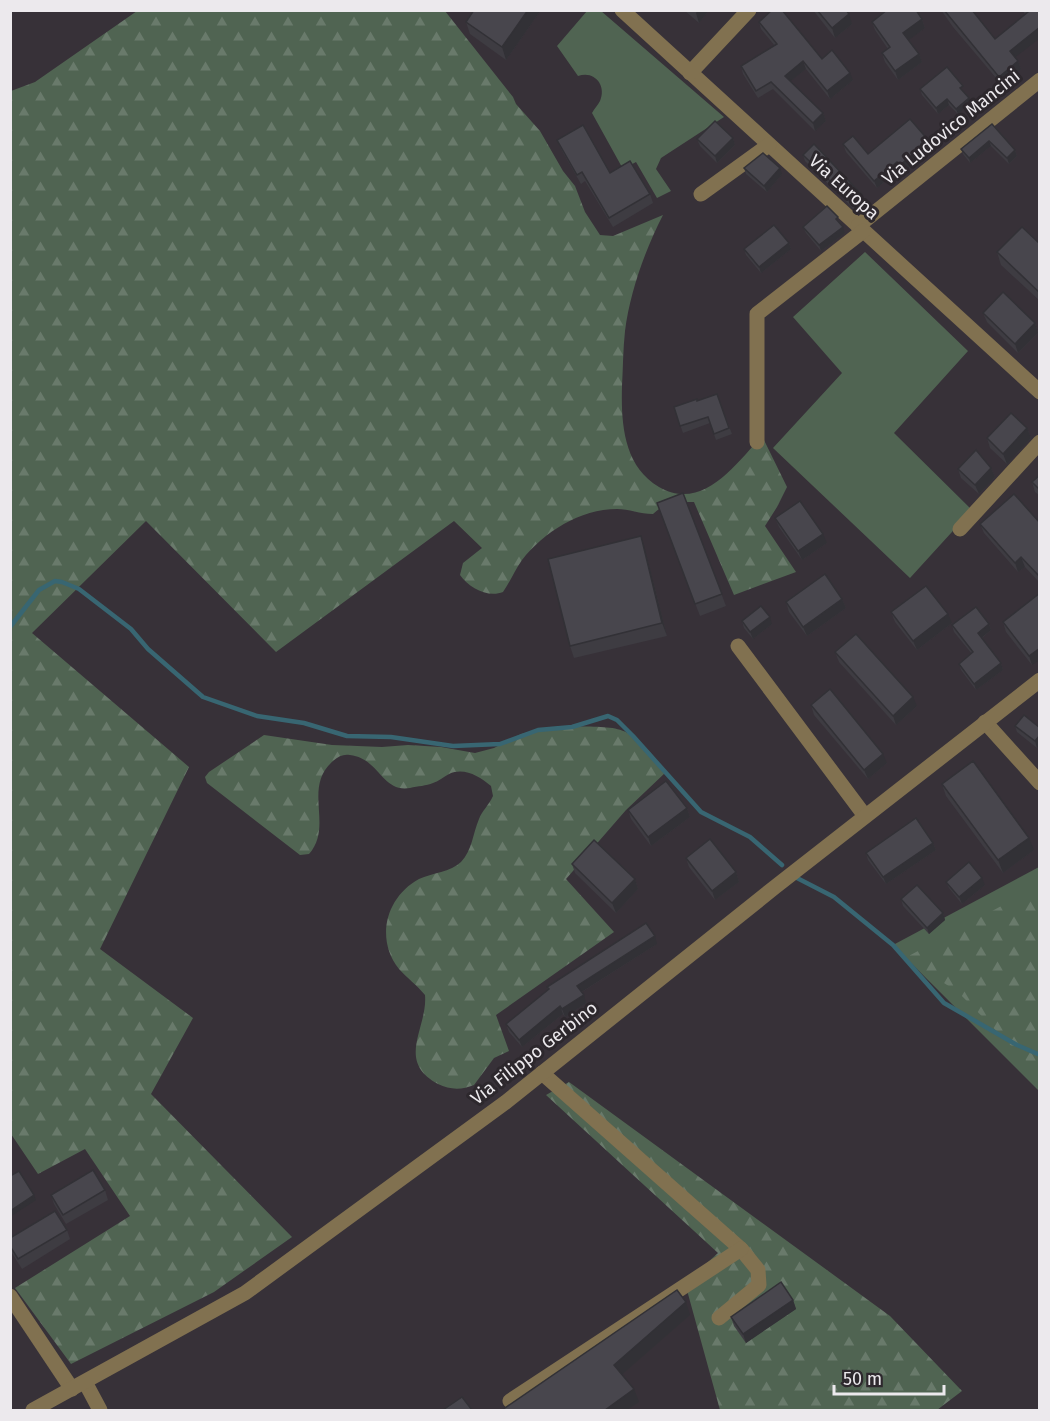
<svg xmlns="http://www.w3.org/2000/svg" width="1050" height="1421" font-family="'Fira Sans',sans-serif">
  <style>
    .green { fill: #506452 }
    .forest { fill: url(#forest-firs) }
    .lines { fill: none; stroke-linecap: round; stroke-linejoin: round }
    .stream { stroke: #386672; stroke-width: 4.5 }
    .minor { stroke: #817150; stroke-width: 15 }
    .wall { fill: #3e3c42 }
    .shaded-wall { fill: #323136 }
    .building { fill: #48464d; stroke: #323136; stroke-width: 1.5 }
    .labels { text-anchor: middle; dominant-baseline: central; stroke-width: 6; stroke-linejoin: round; paint-order: stroke }
    .street-label { font-size: 18px; fill: #ece9ed; stroke: #2d282d }
  </style>
  <defs>
    <pattern id="forest-firs" width="22" height="20" patternUnits="userSpaceOnUse" patternTransform="scale(1.5)"><rect width="22" height="20" fill="#506452"/><path d="M5 1l3.5 6h-7zM16 11l3.5 6h-7z" fill="#697a6b"/></pattern>
  </defs>
  <rect width="100%" height="100%" fill="#373138"/>
  <g class="green">
    <path d="M587,11H601L724,117L661,158L656,169L671,191L657,198L636,162L623,169L592,113C594,109 598,105 600,101C607,85 594,70 578,76L557,46Z"/>
    <polygon points="865,252 968,351 894,433 972,510 910,578 773,448 842,373 793,317"/>
    <polygon points="1039,867 1039,1091 893,945"/>
  </g>
  <g class="forest">
    <path d="M137,11H445L513,97L516,104L540,131L563,171L575,186L585,212L600,235L613,236L663,215C645,250 630,292 625,331C623,349 623,368 622,386C621,422 623,466 659,487C703,512 735,465 762,436L787,487L777,507L765,526L796,572L734,595L694,502C678,502 665,502 653,514C640,514 629,509 617,509C580,509 544,532 522,560C515,570 510,582 503,592C488,598 469,588 460,575L463,563L482,548L454,521L276,652L146,521L32,633L189,767L100,949L193,1018L151,1094L292,1237L214,1292L71,1364L15,1288L130,1216L85,1149L38,1174L11,1134V91L35,82Z"/>
    <path d="M563,726C623,728 627,721 666,772L626,810L566,879L614,932L496,1015L509,1051L494,1058L474,1085C462,1090 450,1090 438,1084C395,1061 428,1028 425,995C417,985 407,978 399,969C375,939 386,897 419,879C432,873 451,872 461,862C472,851 473,833 479,819C482,811 489,805 493,796L491,786C479,776 464,767 449,774C443,777 439,781 433,783C426,786 418,786 410,788C382,793 379,758 350,755C343,754 339,756 333,761C302,788 334,826 309,854L300,855L207,783L205,777L209,772L264,735L332,745L382,747L408,745L441,747L475,753L494,748L521,734L541,729Z"/>
    <polygon points="1039,882 1039,1074 958,992 905,958 1018,897"/>
    <polygon points="569,1082 890,1316 962,1391 937,1410 720,1410 685,1283 718,1253 546,1095"/>
  </g>
  <g class="lines">
    <g class="stream">
      <polyline points="10,627 39,590 55,581 62,582 79,589 131,629 148,649 203,697 257,716 304,723 347,736 391,737 453,746 500,744 538,730 572,727 608,716 617,720 633,736 701,812 750,837 782,865"/>
      <polyline points="797,878 834,897 893,945 944,1003 1017,1045 1040,1055"/>
    </g>
    <g class="minor">
      <polyline points="622,10 1040,392"/>
      <polyline points="690,73 749,10"/>
      <polyline points="701,194 769,145"/>
      <polyline points="858,226 1040,80"/>
      <polyline points="757,442 757,314 863,231"/>
      <polyline points="960,529 1040,442"/>
      <polyline points="738,646 865,816"/>
      <polyline points="985,722 1040,783"/>
      <polyline points="542,1073 741,1249 758,1270 759,1285 719,1318"/>
      <polyline points="10,1296 72,1389"/>
      <polyline points="85,1382 100,1410"/>
      <polyline points="510,1401 741,1249"/>
      <polyline points="33,1410 245,1293 506,1102 775,887 1040,680"/>
    </g>
  </g>
  <g class="wall">
    <polygon points="474,10 541,10 506,60 470,34 466,22"/>
    <polygon points="684,10 709,10 699,23"/>
    <polygon points="813,10 846,10 852,24 835,38"/>
    <polygon points="941,10 972,10 995,39 1025,14 1022,10 1040,10 1015,57 1018,61 1021,69 1002,85 953,27"/>
    <polygon points="922,19 925,28 908,40 919,54 922,62 898,80 885,62 882,53 888,49 875,30 872,22"/>
    <polygon points="759,22 822,59 853,80 830,99 806,69 790,81 823,113 826,121 815,131 773,89 758,98 743,74 741,66 775,46 761,29"/>
    <polygon points="920,89 965,92 964,93 971,103 958,114 949,105 938,114 922,95"/>
    <polygon points="992,124 1015,150 1017,156 1009,164 991,146 970,163 963,154 961,149"/>
    <polygon points="733,138 735,145 717,163 700,146 697,139"/>
    <polygon points="557,140 610,173 650,194 653,203 613,227 585,181 581,184 561,149"/>
    <polygon points="843,144 868,154 931,148 903,173 900,169 877,188 846,152"/>
    <polygon points="803,155 864,201 855,210 805,161"/>
    <polygon points="744,168 782,174 767,192 746,174"/>
    <polygon points="840,223 845,233 821,251 806,233 803,227 841,223"/>
    <polygon points="789,243 791,249 761,273 746,255 744,249"/>
    <polygon points="1040,244 1040,301 1001,265 997,252"/>
    <polygon points="983,313 1035,323 1038,333 1018,353 987,322"/>
    <polygon points="717,394 732,434 716,440 710,423 683,433 674,407 697,401"/>
    <polygon points="1027,428 1031,438 1007,464 990,448 987,438"/>
    <polygon points="991,468 995,477 979,494 961,478 958,469"/>
    <polygon points="1040,475 1040,496 1035,492 1032,482"/>
    <polygon points="683,493 726,606 700,616 657,503"/>
    <polygon points="775,518 827,543 802,560 779,527"/>
    <polygon points="1040,523 1040,583 1025,567 1018,572 984,533 980,524"/>
    <polygon points="645,549 667,636 574,658 570,646"/>
    <polygon points="1040,593 1032,665 1006,632 1003,622"/>
    <polygon points="842,599 846,608 807,636 789,612 786,602"/>
    <polygon points="891,612 952,623 917,650 895,622"/>
    <polygon points="742,621 772,624 753,639 744,628"/>
    <polygon points="989,624 991,630 982,638 1001,663 1003,670 976,690 961,670 959,664 972,654 954,632 952,625"/>
    <polygon points="835,652 917,706 896,725 839,662"/>
    <polygon points="811,705 887,763 868,779 814,715"/>
    <polygon points="1015,726 1040,728 1040,744 1037,748 1017,732"/>
    <polygon points="942,784 1034,850 1003,873 946,796"/>
    <polygon points="687,808 690,817 651,846 631,819 628,810"/>
    <polygon points="933,843 936,850 886,884 868,860 866,853"/>
    <polygon points="686,858 736,872 739,882 715,900 689,867"/>
    <polygon points="572,864 635,879 638,889 616,913 575,873"/>
    <polygon points="946,882 985,885 962,904 949,888"/>
    <polygon points="901,899 943,913 945,920 929,934 903,906"/>
    <polygon points="657,944 582,992 586,1003 565,1017 563,1014 522,1047 509,1032 506,1024 548,990 547,987"/>
    <polygon points="105,1190 108,1200 66,1224 54,1204 51,1195"/>
    <polygon points="67,1230 70,1239 22,1269 10,1250 10,1238"/>
    <polygon points="793,1300 796,1309 746,1343 734,1326 731,1317"/>
  </g>
  <g class="shaded-wall">
    <polygon points="528,10 541,10 506,60 502,47"/>
    <polygon points="698,10 709,10 699,23 696,13"/>
    <polygon points="849,14 852,24 835,38 832,28"/>
    <polygon points="922,19 925,28 906,42 903,33"/>
    <polygon points="1040,27 1040,38 1013,59 1010,51"/>
    <polygon points="919,54 922,62 898,80 895,71"/>
    <polygon points="803,61 806,69 788,83 785,76"/>
    <polygon points="1018,61 1021,69 1002,85 999,77"/>
    <polygon points="850,73 853,80 830,99 827,91"/>
    <polygon points="969,98 971,103 958,114 956,109"/>
    <polygon points="947,99 949,105 938,114 936,108"/>
    <polygon points="823,113 826,121 815,131 813,123"/>
    <polygon points="733,138 735,145 717,163 715,156"/>
    <polygon points="929,141 931,148 903,173 900,165"/>
    <polygon points="989,141 991,146 970,163 969,158"/>
    <polygon points="1015,150 1017,156 1009,164 1007,158"/>
    <polygon points="897,162 900,169 877,188 874,181"/>
    <polygon points="780,168 782,174 767,192 764,186"/>
    <polygon points="862,195 864,201 855,210 853,203"/>
    <polygon points="843,227 845,233 821,251 819,245"/>
    <polygon points="789,243 791,249 761,273 759,267"/>
    <polygon points="1035,323 1038,333 1018,353 1015,344"/>
    <polygon points="1027,428 1031,438 1007,464 1003,454"/>
    <polygon points="991,468 995,477 979,494 975,485"/>
    <polygon points="823,534 827,543 802,560 798,551"/>
    <polygon points="641,536 645,549 667,636 662,623"/>
    <polygon points="1021,557 1025,567 1018,572 1015,563"/>
    <polygon points="842,599 846,608 807,636 803,627"/>
    <polygon points="948,614 952,623 917,650 913,641"/>
    <polygon points="770,617 772,624 753,639 750,632"/>
    <polygon points="989,624 991,630 980,639 978,633"/>
    <polygon points="1040,648 1040,660 1032,665 1029,656"/>
    <polygon points="1001,663 1003,670 976,690 974,684"/>
    <polygon points="913,697 917,706 896,725 893,716"/>
    <polygon points="1040,735 1040,744 1037,748 1035,741"/>
    <polygon points="883,754 887,763 868,779 864,770"/>
    <polygon points="687,808 690,817 651,846 648,837"/>
    <polygon points="1029,838 1034,850 1003,873 998,860"/>
    <polygon points="933,843 936,850 886,884 883,877"/>
    <polygon points="736,872 739,882 715,900 712,891"/>
    <polygon points="982,878 985,885 962,904 959,897"/>
    <polygon points="635,879 638,889 616,913 612,903"/>
    <polygon points="943,913 945,920 929,934 927,928"/>
    <polygon points="655,936 657,944 580,993 577,986"/>
    <polygon points="584,995 586,1003 565,1017 562,1009"/>
    <polygon points="560,1006 563,1014 522,1047 519,1040"/>
    <polygon points="34,1195 36,1200 10,1217 10,1211"/>
    <polygon points="793,1300 796,1309 746,1343 743,1334"/>
    <polygon points="686,1302 690,1315 618,1378 614,1365"/>
    <polygon points="634,1389 639,1402 627,1410 605,1410"/>
  </g>
  <g class="building">
    <polygon points="474,10 528,10 502,47 466,22"/>
    <polygon points="772,10 782,10 822,59 832,50 850,73 827,91 803,61 785,76 823,113 813,123 771,82 756,91 741,66 777,44 759,22"/>
    <polygon points="817,10 846,10 849,14 832,28"/>
    <polygon points="887,10 916,10 922,19 903,33 919,54 895,71 882,53 890,47 872,22"/>
    <polygon points="944,10 972,10 995,39 1028,12 1026,10 1040,10 1040,27 1010,51 1018,61 999,77"/>
    <polygon points="947,67 963,86 960,88 969,98 956,109 947,99 936,108 920,89"/>
    <polygon points="910,119 929,141 900,165 897,162 874,181 843,144 853,136 868,154"/>
    <polygon points="715,121 733,138 715,156 697,139"/>
    <polygon points="992,124 1015,150 1007,158 989,141 969,158 961,149"/>
    <polygon points="583,125 610,173 630,161 650,194 609,218 582,172 577,175 557,140"/>
    <polygon points="814,144 862,195 853,203 803,155"/>
    <polygon points="763,153 780,168 764,186 744,168"/>
    <polygon points="827,206 838,217 836,219 843,227 819,245 803,227"/>
    <polygon points="774,225 789,243 759,267 744,249"/>
    <polygon points="1022,227 1040,244 1040,293 997,252"/>
    <polygon points="1003,292 1035,323 1015,344 983,313"/>
    <polygon points="717,394 729,428 714,434 708,417 680,426 674,407 697,399 697,401"/>
    <polygon points="1011,413 1027,428 1003,454 987,438"/>
    <polygon points="976,450 991,468 975,485 958,469"/>
    <polygon points="1040,475 1040,490 1032,482"/>
    <polygon points="683,493 722,594 695,604 657,503"/>
    <polygon points="1014,494 1040,523 1040,577 1021,557 1015,563 980,524"/>
    <polygon points="800,501 823,534 798,551 775,518"/>
    <polygon points="641,536 662,623 570,646 548,559"/>
    <polygon points="825,574 842,599 803,627 786,602"/>
    <polygon points="926,586 948,614 913,641 891,612"/>
    <polygon points="1040,593 1040,648 1029,656 1003,622"/>
    <polygon points="761,606 770,617 750,632 742,621"/>
    <polygon points="976,607 989,624 978,633 1001,663 974,684 959,664 973,652 952,625"/>
    <polygon points="856,634 913,697 893,716 835,652"/>
    <polygon points="830,689 883,754 864,770 811,705"/>
    <polygon points="1024,715 1040,728 1040,735 1035,741 1015,726"/>
    <polygon points="973,761 1029,838 998,860 942,784"/>
    <polygon points="666,781 687,808 648,837 628,810"/>
    <polygon points="916,818 933,843 883,877 866,853"/>
    <polygon points="710,839 736,872 712,891 686,858"/>
    <polygon points="594,840 635,879 612,903 572,864"/>
    <polygon points="969,862 982,878 959,897 946,882"/>
    <polygon points="917,885 943,913 927,928 901,899"/>
    <polygon points="646,923 655,936 577,986 584,995 562,1009 560,1006 519,1040 506,1024 549,989 547,987"/>
    <polygon points="93,1170 105,1190 63,1215 51,1195"/>
    <polygon points="19,1171 34,1195 10,1211 10,1176"/>
    <polygon points="55,1211 67,1230 18,1259 10,1246 10,1238"/>
    <polygon points="781,1282 793,1300 743,1334 731,1317"/>
    <polygon points="677,1290 686,1302 614,1365 634,1389 605,1410 502,1410"/>
    <polygon points="462,1397 472,1410 443,1410"/>
  </g>
  <g class="labels">
    <g class="street-label">
      <text transform="translate(951 127) rotate(-39)">Via Ludovico Mancini</text>
      <text transform="translate(844 187) rotate(42)">Via Europa</text>
      <text transform="translate(534 1053) rotate(-38)">Via Filippo Gerbino</text>
    </g>
  </g>
  <rect width="1050" height="1421" fill="none" stroke="#ece9ed" stroke-width="24"/>
  <path d="M834 1385v9h110v-9" fill="none" stroke="#ece9ed" stroke-width="3"/>
  <text x="843" y="1385" font-size="18" fill="#ece9ed" stroke="#2d282d" stroke-width="4.5" paint-order="stroke">50 m</text>
</svg>
